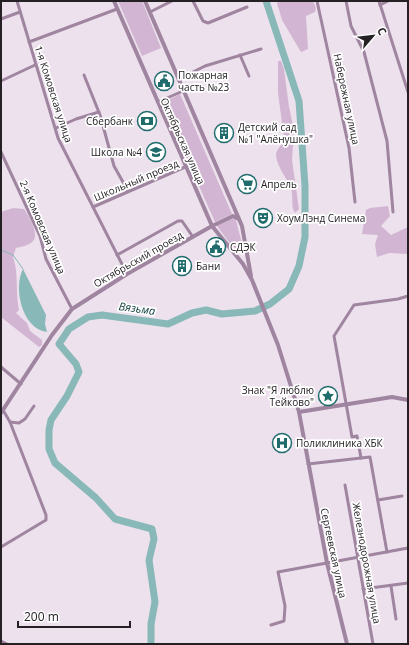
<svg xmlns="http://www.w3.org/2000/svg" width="409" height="645" font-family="'Open Sans',sans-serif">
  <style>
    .green { fill: #d2b5d2 }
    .water { fill: #88b8b8 }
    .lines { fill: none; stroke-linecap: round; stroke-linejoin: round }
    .stream { stroke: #88b8b8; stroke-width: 1 }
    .river { stroke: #88b8b8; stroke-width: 7 }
    .minor { stroke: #a085a0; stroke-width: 3 }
    .tertiary { stroke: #a085a0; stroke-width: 4 }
    .labels { text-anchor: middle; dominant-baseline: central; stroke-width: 3.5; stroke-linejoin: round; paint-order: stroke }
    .poi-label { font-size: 10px; fill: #242024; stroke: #fff; text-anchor: start }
    .street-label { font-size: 10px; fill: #242024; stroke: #fff }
    .water-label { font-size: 11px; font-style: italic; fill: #0a3939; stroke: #fff }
  </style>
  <rect width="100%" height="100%" fill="#ede1ed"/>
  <g class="green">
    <polygon points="118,1 142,1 161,48 142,56"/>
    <polygon points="279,1 313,1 316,8 315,12 306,16 308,49 301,52 282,20 277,3"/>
    <path d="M278,61H281L284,69L289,107L294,130L292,160L299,209L295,213C290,206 294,197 291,189C287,177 277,168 276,155C276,149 283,145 284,138L278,93Z"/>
    <polygon points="180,94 232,214 215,222 162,103"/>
    <polygon points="388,206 390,216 381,226 391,235 408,227 408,254 389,253 377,257 375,244 378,235 362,234 366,210 370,208"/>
    <path d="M13,208L24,209C29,217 43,238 29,244C26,246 20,247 16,248L13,257C19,273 15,292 19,310L16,313L27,323L30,331L42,340V345L39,347L1,317V212Z"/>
    <polygon points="234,218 236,220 243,248 239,252 231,245 217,226 218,223"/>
  </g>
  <path class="water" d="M23,269L46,315L45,324L47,332C22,329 13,288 23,269Z"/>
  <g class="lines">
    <polyline class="stream" points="1,250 13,255 23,269"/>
    <polyline class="river" points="151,644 151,624 155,602 149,560 154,539 152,529 115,519 96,498 55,463 49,449 49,430 51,420 67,396 79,372 76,364 59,344 69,329 88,317 102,315 168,324 192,313 206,310 222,314 255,311 270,304 289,289 299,266 305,237 305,186 299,101 266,1"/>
    <g class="minor">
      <polyline points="17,1 58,138 127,274"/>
      <polyline points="193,1 203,21 208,23 247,7"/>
      <polyline points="317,1 349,148 355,202"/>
      <polyline points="346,1 351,26 364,52 387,141 393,212"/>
      <polyline points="379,1 408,92"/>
      <polyline points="380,5 388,1"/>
      <polyline points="150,12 172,1"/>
      <polyline points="1,19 20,12"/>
      <polyline points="29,42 117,9"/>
      <polyline points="240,55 249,76"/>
      <polyline points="84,75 100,115 114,166 128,191"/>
      <polyline points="179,79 205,66 261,49"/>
      <polyline points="1,81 35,65"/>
      <polyline points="158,102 183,91"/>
      <polyline points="56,128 76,119 99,112"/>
      <polyline points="1,152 40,236 46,259 72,309"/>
      <polyline points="93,207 185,167"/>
      <polyline points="117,255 178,221 182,221 193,237"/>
      <polyline points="1,367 21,384"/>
      <polyline points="10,422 19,423 25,419 34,406"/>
      <polyline points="361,458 357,436 352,437 334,336 354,305 398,299 408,296"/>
      <polyline points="308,464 370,457 387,552"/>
      <polyline points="345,485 373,644"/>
      <polyline points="378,500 402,496"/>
      <polyline points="1,547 46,520 46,515 10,422 3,410"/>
      <polyline points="391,586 396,619"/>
      <polyline points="363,589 408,583"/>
      <polyline points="271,625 284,621 285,606 278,572 408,548"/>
      <polyline points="1,641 7,644"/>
    </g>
    <g class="tertiary">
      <polyline points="114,1 212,226 243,264 252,280 278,345 299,412 327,563 347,644"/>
      <polyline points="145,1 242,226 251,276"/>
      <polyline points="299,412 392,397 408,400"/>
      <polyline points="1,413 52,335 72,309 127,274 212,226 233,216 239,219"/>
    </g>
  </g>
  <defs>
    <symbol id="civic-ring" viewBox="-11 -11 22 22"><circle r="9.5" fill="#fff" stroke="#206c6d" stroke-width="1.5"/><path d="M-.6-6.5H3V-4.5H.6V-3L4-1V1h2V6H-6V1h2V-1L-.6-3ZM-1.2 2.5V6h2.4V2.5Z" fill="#206c6d"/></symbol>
    <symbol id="bank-ring" viewBox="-11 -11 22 22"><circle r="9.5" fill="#fff" stroke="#206c6d" stroke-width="1.5"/><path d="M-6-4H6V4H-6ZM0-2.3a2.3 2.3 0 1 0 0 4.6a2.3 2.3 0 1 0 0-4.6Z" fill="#206c6d"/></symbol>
    <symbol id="building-ring" viewBox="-11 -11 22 22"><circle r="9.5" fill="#fff" stroke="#206c6d" stroke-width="1.5"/><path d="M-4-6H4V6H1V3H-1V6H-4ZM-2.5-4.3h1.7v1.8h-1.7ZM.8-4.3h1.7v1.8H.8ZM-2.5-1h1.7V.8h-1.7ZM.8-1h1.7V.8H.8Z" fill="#206c6d"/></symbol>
    <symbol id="school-ring" viewBox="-11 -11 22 22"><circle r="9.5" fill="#fff" stroke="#206c6d" stroke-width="1.5"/><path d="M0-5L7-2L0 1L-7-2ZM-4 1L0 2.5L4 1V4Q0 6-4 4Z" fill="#206c6d"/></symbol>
    <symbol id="supermarket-ring" viewBox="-11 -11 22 22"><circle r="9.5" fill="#fff" stroke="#206c6d" stroke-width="1.5"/><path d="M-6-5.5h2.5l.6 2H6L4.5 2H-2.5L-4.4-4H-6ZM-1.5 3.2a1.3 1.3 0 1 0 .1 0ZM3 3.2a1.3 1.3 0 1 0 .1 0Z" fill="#206c6d"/></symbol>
    <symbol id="theatre-ring" viewBox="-11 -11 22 22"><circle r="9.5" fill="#fff" stroke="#206c6d" stroke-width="1.5"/><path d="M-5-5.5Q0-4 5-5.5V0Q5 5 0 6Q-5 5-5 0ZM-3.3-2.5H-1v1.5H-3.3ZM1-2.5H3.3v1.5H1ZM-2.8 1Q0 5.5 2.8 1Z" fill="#206c6d"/></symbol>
    <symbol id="sight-ring" viewBox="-11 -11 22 22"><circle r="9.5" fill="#fff" stroke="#206c6d" stroke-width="1.5"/><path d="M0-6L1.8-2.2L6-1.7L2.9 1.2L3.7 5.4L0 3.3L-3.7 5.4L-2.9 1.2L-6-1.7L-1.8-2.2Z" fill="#206c6d"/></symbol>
    <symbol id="hospital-ring" viewBox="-11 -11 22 22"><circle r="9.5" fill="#fff" stroke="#206c6d" stroke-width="1.5"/><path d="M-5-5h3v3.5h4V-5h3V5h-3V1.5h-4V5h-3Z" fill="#206c6d"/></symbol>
  </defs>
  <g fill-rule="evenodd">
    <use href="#civic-ring" x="153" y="70" width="22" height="22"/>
    <use href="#bank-ring" x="136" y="110" width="22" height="22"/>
    <use href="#building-ring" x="213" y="122" width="22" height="22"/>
    <use href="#school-ring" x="145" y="141" width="22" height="22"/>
    <use href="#supermarket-ring" x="236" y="173" width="22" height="22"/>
    <use href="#theatre-ring" x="252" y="207" width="22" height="22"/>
    <use href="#civic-ring" x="205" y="236" width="22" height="22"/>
    <use href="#building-ring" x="171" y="255" width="22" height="22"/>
    <use href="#sight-ring" x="317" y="385" width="22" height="22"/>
    <use href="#hospital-ring" x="271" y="432" width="22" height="22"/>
  </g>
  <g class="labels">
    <g class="poi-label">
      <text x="178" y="75">Пожарная<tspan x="178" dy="12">часть №23</tspan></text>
      <text x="133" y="121" text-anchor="end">Сбербанк</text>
      <text x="238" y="127">Детский сад<tspan x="238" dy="12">№1 "Алёнушка"</tspan></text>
      <text x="142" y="152" text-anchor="end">Школа №4</text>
      <text x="261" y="184">Апрель</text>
      <text x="277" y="218">ХоумЛэнд Синема</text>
      <text x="230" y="247">СДЭК</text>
      <text x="196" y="266">Бани</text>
      <text x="314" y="390" text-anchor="end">Знак "Я люблю<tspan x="314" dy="12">Тейково"</tspan></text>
      <text x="296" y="443">Поликлиника ХБК</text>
    </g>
    <g class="street-label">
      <text transform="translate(54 94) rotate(72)">1-я Комовская улица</text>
      <text transform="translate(347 99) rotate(78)">Набережная улица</text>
      <text transform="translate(183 141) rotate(66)">Октябрьская улица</text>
      <text transform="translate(136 180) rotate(-23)">Школьный проезд</text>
      <text transform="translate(43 227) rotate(67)">2-я Комовская улица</text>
      <text transform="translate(138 259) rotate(-30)">Октябрьский проезд</text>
      <text transform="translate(334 553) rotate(78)">Сергеевская улица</text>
      <text transform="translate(367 563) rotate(80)">Железнодорожная улица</text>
    </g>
    <g class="water-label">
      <text transform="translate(137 308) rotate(8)">Вязьма</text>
    </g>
  </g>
  <rect width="409" height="645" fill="none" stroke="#242024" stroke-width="4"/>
  <g transform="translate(373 36) rotate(62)" stroke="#ffffff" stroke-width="3" paint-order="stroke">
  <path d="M0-3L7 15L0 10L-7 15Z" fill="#242024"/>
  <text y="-6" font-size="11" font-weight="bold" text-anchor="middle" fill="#242024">С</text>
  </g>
  <path d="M18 621v6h112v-6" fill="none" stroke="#242024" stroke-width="2"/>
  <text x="24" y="621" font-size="12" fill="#242024" stroke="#ffffff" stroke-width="3" paint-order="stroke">200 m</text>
</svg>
